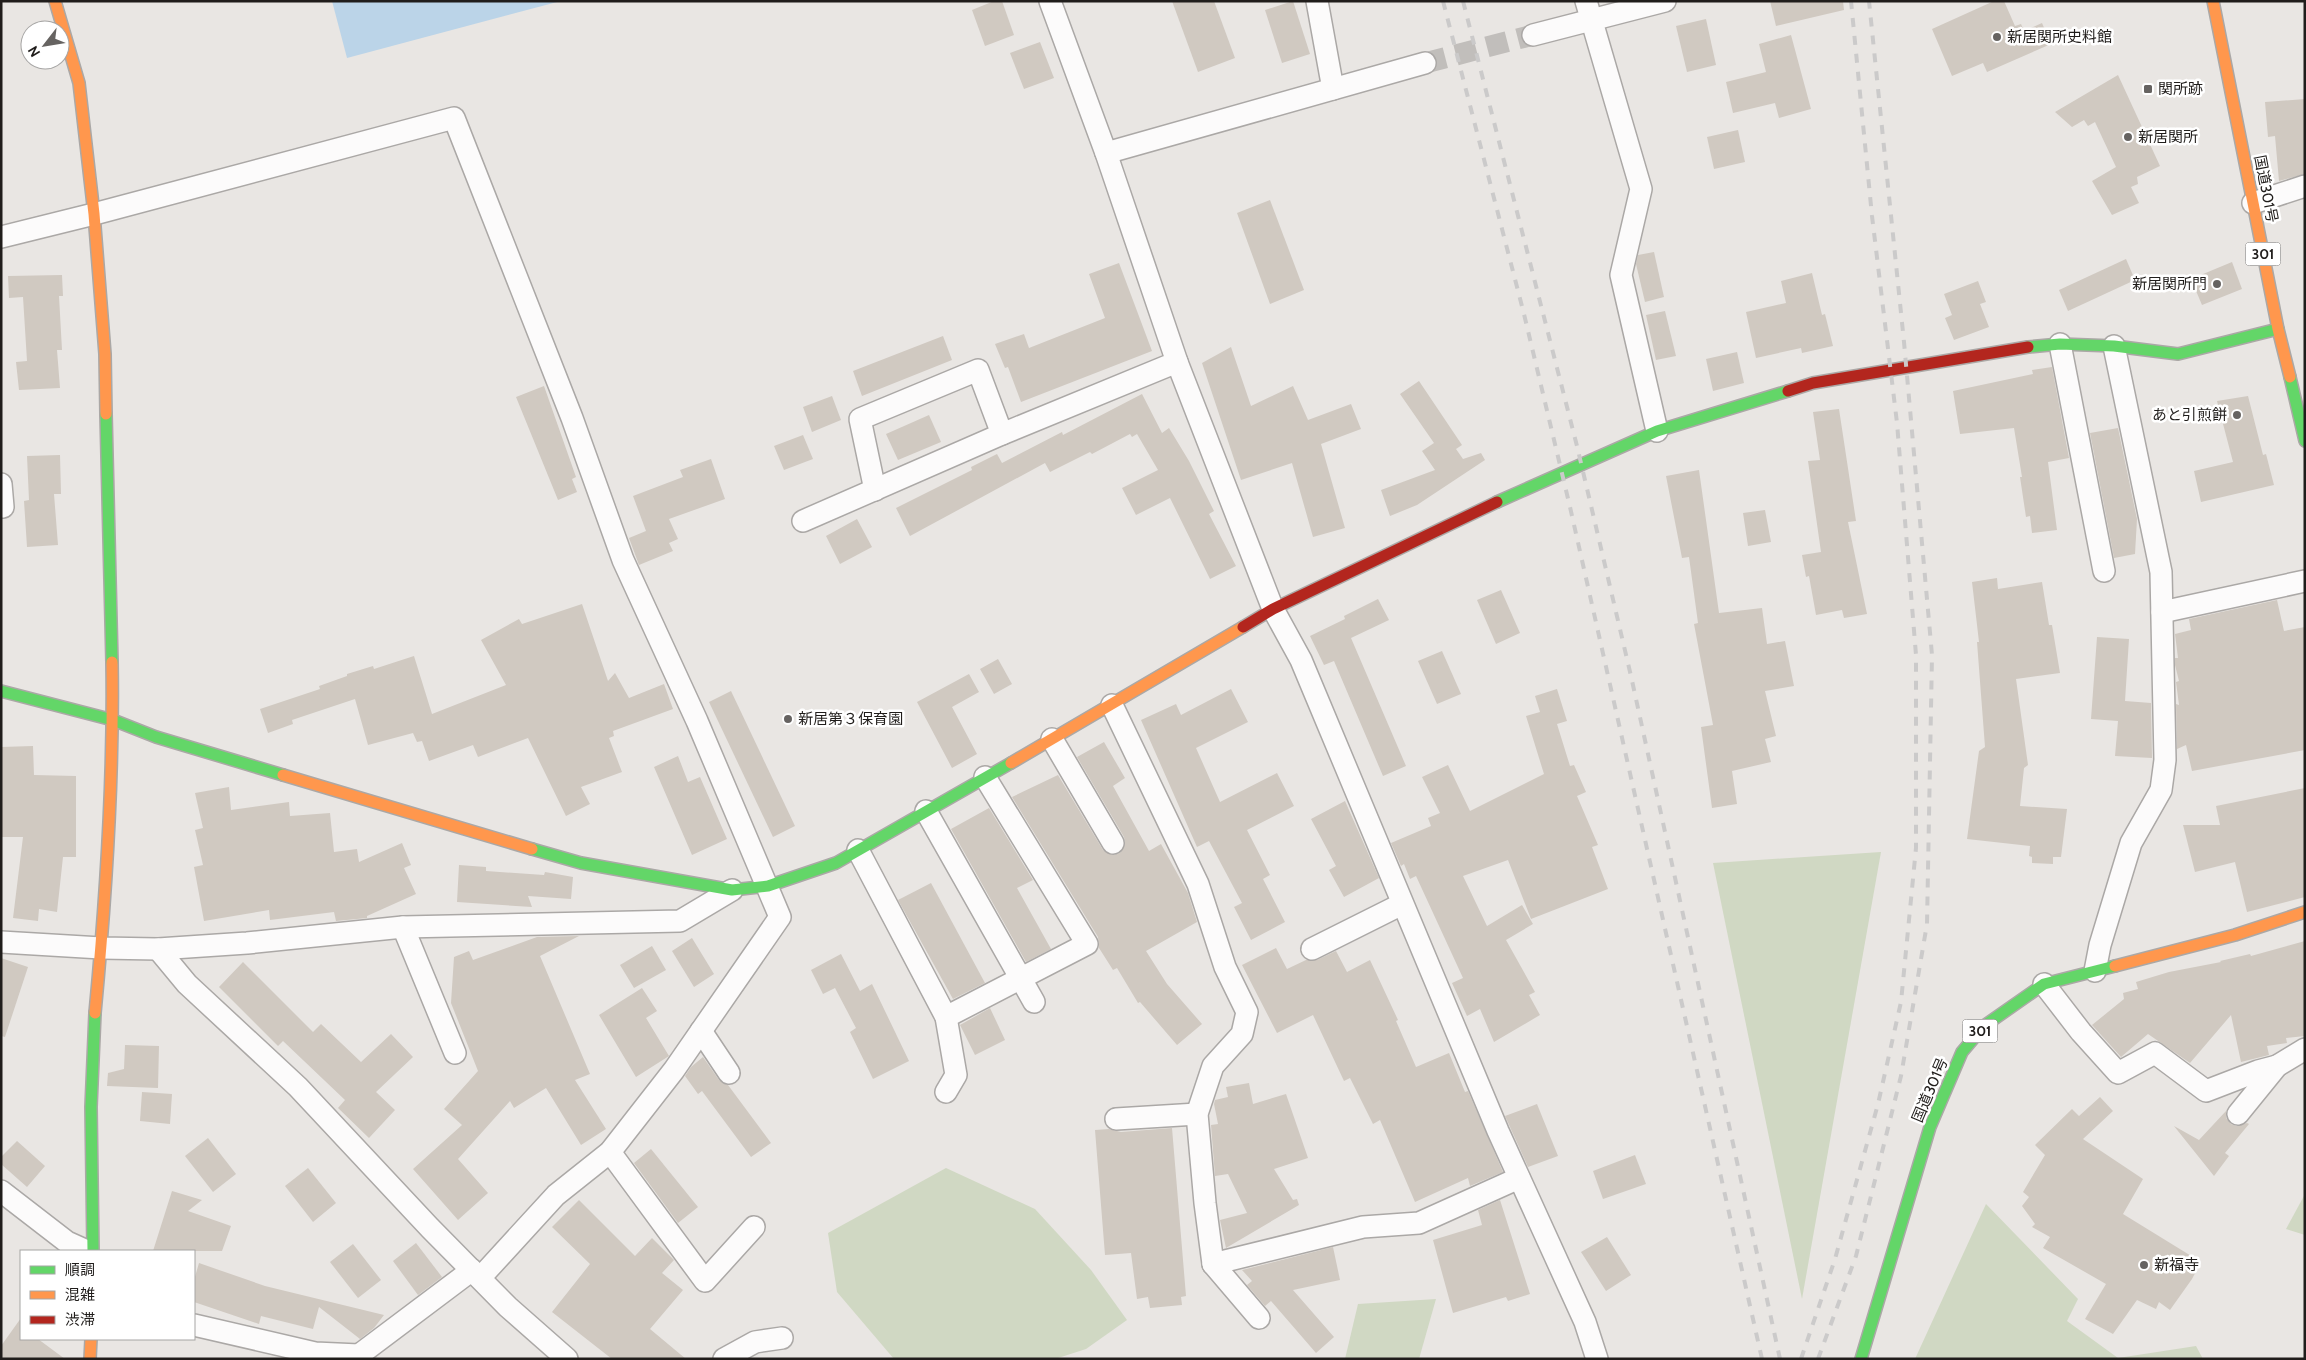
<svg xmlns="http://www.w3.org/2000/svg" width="2306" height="1360" font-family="Cabin,'Noto Sans JP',sans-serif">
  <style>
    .green { fill: #d0d8c3 }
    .water { fill: #bbd4e8 }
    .building { fill: #d0c9c1 }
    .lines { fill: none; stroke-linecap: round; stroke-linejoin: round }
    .street-tunnel { stroke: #c1bebb; stroke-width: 21; stroke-dasharray: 21 11; stroke-linecap: butt }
    .street-casing { stroke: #aba8a6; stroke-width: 24 }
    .fast-casing { stroke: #aba8a6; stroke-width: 14 }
    .slow-casing { stroke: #aba8a6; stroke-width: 14 }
    .jam-casing { stroke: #aba8a6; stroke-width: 14 }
    .street { stroke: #fcfbfb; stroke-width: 21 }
    .fast { stroke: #63d668; stroke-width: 11 }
    .slow { stroke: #ff974d; stroke-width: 11 }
    .jam { stroke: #b3261e; stroke-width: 11 }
    .rail { stroke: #cbcaca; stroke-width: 4; stroke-dasharray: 9 9; stroke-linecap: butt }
    .poi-dot { fill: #666361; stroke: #fff; stroke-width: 2 }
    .labels { text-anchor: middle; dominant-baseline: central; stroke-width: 5; stroke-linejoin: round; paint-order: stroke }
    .shield { fill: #fff; stroke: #63615f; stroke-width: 1 }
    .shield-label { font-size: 14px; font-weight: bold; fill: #201d1b }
    .poi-label { font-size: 15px; fill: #201d1b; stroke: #fff; text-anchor: start }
    .street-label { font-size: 15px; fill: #201d1b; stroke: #fff }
  </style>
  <rect width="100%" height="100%" fill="#e9e6e3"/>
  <g class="green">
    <polygon points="1881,852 1802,1299 1713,863"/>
    <polygon points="946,1168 1035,1209 1091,1270 1127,1320 1086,1349 1055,1359 894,1359 837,1292 828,1233"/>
    <polygon points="2305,1194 2305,1235 2286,1229"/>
    <polygon points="1986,1204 2078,1299 2067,1321 2118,1358 2196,1346 2203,1359 1915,1359"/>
    <polygon points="1436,1299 1419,1359 1345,1359 1358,1304"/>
  </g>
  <polygon class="water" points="332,1 561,1 347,58"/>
  <g class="building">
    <polygon points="994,1 1002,1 1014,35 985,46 972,10"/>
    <polygon points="1172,1 1214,1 1235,58 1198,72"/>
    <polygon points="1293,1 1310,54 1282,63 1265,10"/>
    <polygon points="1770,1 1843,1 1844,10 1776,26"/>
    <polygon points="1994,1 2004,1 2015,26 2021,24 2024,31 2042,23 2051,44 1987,72 1983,63 1952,76 1932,29"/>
    <polygon points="1706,19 1716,65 1687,72 1676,26"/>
    <polygon points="1791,35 1811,109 1779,118 1775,103 1733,113 1726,82 1766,72 1759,44"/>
    <polygon points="1040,42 1054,78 1024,89 1010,53"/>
    <polygon points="2118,75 2160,166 2137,177 2138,184 2131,187 2139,203 2112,215 2092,181 2116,167 2095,122 2088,126 2084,120 2072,127 2055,112"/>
    <polygon points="2305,99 2305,174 2279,181 2275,136 2268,137 2265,102"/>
    <polygon points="1738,130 1745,162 1714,169 1707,137"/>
    <polygon points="1270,200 1304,290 1270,304 1237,213"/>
    <polygon points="1654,252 1664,297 1645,302 1636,264 1638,255"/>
    <polygon points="2126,259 2135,280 2068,311 2059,290"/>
    <polygon points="2232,262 2242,289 2202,305 2191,279"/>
    <polygon points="1119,263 1152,351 1021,402 1008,367 1005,368 995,344 1024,334 1029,348 1105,318 1089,274"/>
    <polygon points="1812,273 1822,315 1825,314 1833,346 1802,353 1801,348 1756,358 1746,312 1786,303 1781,281"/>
    <polygon points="62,275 63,296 59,296 62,350 57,350 60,388 19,390 16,362 27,361 23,297 9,298 8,276"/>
    <polygon points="1978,281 1986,302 1980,304 1989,327 1954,340 1945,318 1952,315 1944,294"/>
    <polygon points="1665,311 1676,356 1656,360 1646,315"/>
    <polygon points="943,336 952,360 862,396 853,371"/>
    <polygon points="1231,347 1251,406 1293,386 1308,420 1351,404 1361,429 1321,444 1345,528 1313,537 1292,463 1241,480 1202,363"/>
    <polygon points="1737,352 1744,383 1713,391 1706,359"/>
    <polygon points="2052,367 2069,458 2048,462 2057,530 2032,533 2030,516 2026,517 2020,477 2022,477 2014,428 1960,434 1953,391 2033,374 2032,370"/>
    <polygon points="1419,381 1462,445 1456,449 1463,459 1481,453 1485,460 1417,505 1390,516 1381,490 1435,470 1422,451 1434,443 1400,394"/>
    <polygon points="544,386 576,477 572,479 577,492 558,500 516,397"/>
    <polygon points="1142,394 1162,433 1169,428 1189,461 1214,511 1209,514 1236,566 1210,579 1170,498 1136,515 1122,488 1158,470 1137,434 1132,437 1130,434 1092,454 1090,452 1050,472 1045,463 910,536 896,508 972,470 971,467 997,454 1002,463 1062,432 1063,435"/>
    <polygon points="832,396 841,420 812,432 803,407"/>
    <polygon points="2248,396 2263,455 2266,454 2274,485 2201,502 2194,471 2233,462 2217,401"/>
    <polygon points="1839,409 1856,521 1848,522 1867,614 1844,618 1842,610 1816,615 1809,576 1806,577 1802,555 1821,552 1808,461 1820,460 1813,412"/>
    <polygon points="929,415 941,442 898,460 886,434"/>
    <polygon points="2118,428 2137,519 2135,554 2114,558 2090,433"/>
    <polygon points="803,435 813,459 784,470 774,446"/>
    <polygon points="60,455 61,494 54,494 58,545 27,547 24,501 29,500 27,456"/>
    <polygon points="711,459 725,499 669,519 678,539 669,543 673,551 639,565 629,538 646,531 633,496 683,477 680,470"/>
    <polygon points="1699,470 1719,613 1762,608 1767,644 1785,641 1794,686 1765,691 1776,736 1765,739 1771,762 1732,771 1737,804 1712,808 1701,727 1713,725 1694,624 1698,623 1689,557 1682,558 1666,476"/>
    <polygon points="1765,510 1771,542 1748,546 1743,513"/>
    <polygon points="857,519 872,547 840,564 826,536"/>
    <polygon points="1997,578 1998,589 2042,582 2049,625 2052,625 2060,673 2016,679 2028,765 2024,768 2020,806 2067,809 2061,857 2053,857 2053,864 2032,863 2032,857 2029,856 2030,846 1967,839 1979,751 1985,747 1977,642 1979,642 1972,582"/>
    <polygon points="1501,590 1520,633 1496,644 1477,600"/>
    <polygon points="1378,599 1389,620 1351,638 1406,766 1383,776 1334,661 1324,665 1310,636 1345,619 1344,616"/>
    <polygon points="2277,600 2284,631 2305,627 2305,750 2192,771 2186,745 2177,749 2176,704 2179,705 2176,682 2179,681 2175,665 2175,658 2178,658 2175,634 2191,630 2189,619"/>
    <polygon points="582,604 608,681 615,673 629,698 664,684 673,709 613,731 614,736 609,738 622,772 581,787 590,804 566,816 528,738 478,757 473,745 429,761 422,741 417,742 413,733 368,745 355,699 292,720 293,724 268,733 260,709 320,689 319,686 347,676 347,674 373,666 374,669 414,656 432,714 506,685 481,640 519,619 522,624"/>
    <polygon points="2097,637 2129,639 2125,701 2151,703 2152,758 2115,756 2118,721 2091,719"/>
    <polygon points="1442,651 1461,694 1437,704 1418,661"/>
    <polygon points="998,659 1012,684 994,694 980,669"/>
    <polygon points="969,674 979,692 952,707 977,754 952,768 917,702"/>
    <polygon points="1231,689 1248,722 1196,748 1220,802 1277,773 1294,806 1247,830 1270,875 1263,879 1285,922 1251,940 1234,907 1242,903 1209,841 1197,847 1141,720 1176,704 1181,715"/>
    <polygon points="1557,689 1567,721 1557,724 1570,766 1574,765 1586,792 1577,796 1598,845 1592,847 1608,889 1531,919 1508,860 1463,876 1487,926 1522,905 1533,924 1506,940 1535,992 1529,995 1540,1015 1494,1042 1480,1009 1467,1016 1452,983 1463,978 1416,876 1410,879 1404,864 1401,866 1391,843 1431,826 1428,818 1440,813 1422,777 1448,765 1470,811 1544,774 1526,716 1540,712 1535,696"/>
    <polygon points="731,691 795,826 773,837 709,702"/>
    <polygon points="1104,742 1125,778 1113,786 1149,851 1161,844 1188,893 1197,922 1146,951 1167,984 1202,1024 1177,1045 1140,1002 1138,1003 1117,968 1113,970 1099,948 1098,937 1012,797 1058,775 1103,850 1113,855 1120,853 1125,843 1124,837 1077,757"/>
    <polygon points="33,746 34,775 76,776 76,857 63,857 57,912 39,909 38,921 13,918 23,837 1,837 1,747"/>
    <polygon points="678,756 688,782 700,777 727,839 692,855 654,767"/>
    <polygon points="229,787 231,810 289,802 290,816 330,813 334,852 357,849 359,862 402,843 411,865 404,868 416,894 367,916 367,918 336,921 334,912 270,920 269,910 204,921 194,867 203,865 195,830 203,828 195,793"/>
    <polygon points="2305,788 2305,897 2247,912 2235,862 2195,872 2183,825 2220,825 2216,806"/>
    <polygon points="1345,801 1379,878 1344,897 1329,870 1336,866 1311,819"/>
    <polygon points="989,808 1033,880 1017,888 1051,949 1026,962 951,829"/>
    <polygon points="459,865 486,867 486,871 544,875 545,872 573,877 571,899 528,896 532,907 457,902"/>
    <polygon points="931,883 985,983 953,999 898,900"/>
    <polygon points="579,936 540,956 590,1074 575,1080 606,1129 581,1145 546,1088 514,1108 510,1101 458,1159 488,1193 458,1220 413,1169 462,1125 444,1109 478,1071 451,1003 454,957 469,951 473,960 537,937"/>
    <polygon points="692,938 714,974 694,987 672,951"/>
    <polygon points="2305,941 2305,1036 2286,1038 2287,1043 2267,1046 2269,1055 2241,1062 2231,1015 2190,1063 2148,1034 2121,1057 2092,1025 2124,999 2123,993 2138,989 2136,982 2169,972 2221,962 2220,961 2250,954 2251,956"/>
    <polygon points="652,946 666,970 634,988 620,965"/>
    <polygon points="1276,948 1287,969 1306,960 1317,960 1336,951 1347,972 1370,960 1398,1020 1396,1021 1416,1067 1449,1053 1465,1092 1468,1091 1503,1172 1470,1186 1468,1178 1415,1202 1380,1120 1373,1124 1350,1078 1344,1081 1313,1015 1277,1033 1242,965"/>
    <polygon points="841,954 860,991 872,984 909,1061 873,1079 850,1032 856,1028 835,988 823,994 811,970"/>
    <polygon points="1,958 28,967 5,1037 1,1036"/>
    <polygon points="243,962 313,1032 321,1024 361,1062 391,1034 413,1057 376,1092 395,1110 369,1138 338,1108 345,1100 283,1041 278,1046 219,987"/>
    <polygon points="642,988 657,1011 646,1018 669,1056 636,1077 599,1015"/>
    <polygon points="990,1008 1005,1040 975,1055 960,1025"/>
    <polygon points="125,1045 159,1046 158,1088 107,1086 108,1073 124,1069"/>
    <polygon points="703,1057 719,1080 728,1085 771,1143 751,1157 702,1091 698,1094 685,1076 691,1067"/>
    <polygon points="1249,1083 1253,1104 1286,1094 1308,1158 1274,1169 1293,1200 1297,1199 1299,1205 1226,1248 1220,1220 1247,1213 1228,1174 1215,1176 1211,1125 1218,1124 1214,1104 1215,1100 1228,1097 1226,1087"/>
    <polygon points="142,1092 172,1094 170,1124 140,1121"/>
    <polygon points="2100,1097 2113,1111 2083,1139 2143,1179 2123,1214 2201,1262 2192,1279 2170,1310 2159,1302 2156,1309 2137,1300 2113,1334 2085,1319 2106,1284 2043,1248 2050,1237 2032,1227 2035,1224 2022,1206 2029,1197 2023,1192 2045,1155 2035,1145 2072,1109 2079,1116"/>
    <polygon points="1537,1104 1558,1156 1528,1167 1505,1116"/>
    <polygon points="2226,1111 2226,1118 2231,1124 2237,1126 2247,1123 2249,1124 2225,1153 2229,1156 2214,1176 2174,1126 2199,1140"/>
    <polygon points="1172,1128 1186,1296 1181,1297 1182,1305 1150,1308 1148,1297 1137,1299 1131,1253 1105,1255 1095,1130 1109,1129 1121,1132"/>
    <polygon points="208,1138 236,1174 213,1192 185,1156"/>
    <polygon points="17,1141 45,1166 27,1187 1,1164 1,1157"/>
    <polygon points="651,1149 698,1207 678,1223 634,1163"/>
    <polygon points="1635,1155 1646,1184 1603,1199 1593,1171"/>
    <polygon points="308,1168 336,1203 313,1222 285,1186"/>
    <polygon points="172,1191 202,1200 188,1211 231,1226 222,1251 153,1251"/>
    <polygon points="579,1200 635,1256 652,1238 674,1260 662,1273 683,1290 650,1329 686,1359 612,1359 552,1312 590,1264 552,1227"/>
    <polygon points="1500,1200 1530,1294 1508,1301 1506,1297 1453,1313 1433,1240 1482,1225 1478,1210"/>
    <polygon points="1607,1237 1631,1275 1606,1291 1581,1252"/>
    <polygon points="416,1243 442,1277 418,1295 393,1261"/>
    <polygon points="353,1244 381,1280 358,1298 330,1262"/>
    <polygon points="1333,1247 1340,1280 1293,1290 1334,1337 1316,1353 1271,1301 1265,1306 1247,1285 1252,1281 1242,1270"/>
    <polygon points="199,1263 265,1286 384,1315 374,1328 360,1339 319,1307 313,1329 261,1316 259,1324 194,1302 194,1280"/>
    <polygon points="21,1318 21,1339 38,1339 65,1359 1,1359 1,1346"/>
  </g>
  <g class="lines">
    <polyline class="street-tunnel" points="1425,63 1533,35"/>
    <defs>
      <g id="street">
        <polyline points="1317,1 1333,89"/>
        <polyline points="1586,1 1641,189 1621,275 1657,431"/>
        <polyline points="1533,35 1665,1"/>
        <polyline points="1106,153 1425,63"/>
        <polyline points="2253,203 2305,186"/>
        <polyline points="1,237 94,214 454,118 572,418 623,560 697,721 780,917 674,1070 610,1152 556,1195 480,1278"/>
        <polyline points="2060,344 2104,571"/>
        <polyline points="1177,362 1273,609 1301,660 1498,1131 1585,1322 1597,1359"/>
        <polyline points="1,484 3,507 1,507"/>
        <polyline points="875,490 860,419 978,370 1002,434"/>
        <polyline points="803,521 1002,434 1177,362 1106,153 1050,1"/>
        <polyline points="2162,612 2305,581"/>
        <polyline points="1112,705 1198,884 1225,967 1247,1012 1242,1034 1213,1066 1197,1114 1205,1203 1213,1264 1363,1227 1419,1223 1519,1178"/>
        <polyline points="1052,739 1113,843"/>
        <polyline points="926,811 1034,1002"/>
        <polyline points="858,850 946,1017 956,1075 946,1092"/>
        <polyline points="403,927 455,1053"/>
        <polyline points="1,942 101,948 158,949 247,943 403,927 680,921 732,890"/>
        <polyline points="158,949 187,984 298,1087 430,1228 508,1307 567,1359"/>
        <polyline points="1312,949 1402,904"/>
        <polyline points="2095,971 2100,945 2131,843 2161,790 2165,760 2161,572 2114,346"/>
        <polyline points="2044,984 2081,1032 2118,1073 2155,1053 2206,1091 2258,1071 2277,1066"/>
        <polyline points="946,1017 1087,944 985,777"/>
        <polyline points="701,1031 729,1073"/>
        <polyline points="2238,1114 2277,1066 2305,1049"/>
        <polyline points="1116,1119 1197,1114"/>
        <polyline points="610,1152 705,1281 754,1227"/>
        <polyline points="1,1191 67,1242 87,1251"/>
        <polyline points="1213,1264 1259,1318"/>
        <polyline points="194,1325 315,1353 359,1355 472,1270"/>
        <polyline points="724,1359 755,1342 782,1338"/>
      </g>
      <g id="fast">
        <polyline points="2028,347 2060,344 2114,346 2178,354 2278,329"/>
        <polyline points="2290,377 2305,441"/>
        <polyline points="106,414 112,662"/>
        <polyline points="1497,502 1657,431 1788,391"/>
        <polyline points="1,691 113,720 156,737 283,775"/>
        <polyline points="532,849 581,863 732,890 768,886 836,863 1011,763"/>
        <polyline points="93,1251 91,1107 95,1013"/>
        <polyline points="1861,1359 1930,1127 1962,1052 1984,1026 2044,984 2115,966"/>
      </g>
      <g id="slow">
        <polyline points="55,1 79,83 94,214 105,354 106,414"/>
        <polyline points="2213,1 2278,329 2290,377"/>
        <polyline points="1011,763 1243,627"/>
        <polyline points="283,775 532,849"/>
        <polyline points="2115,966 2235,935 2305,912"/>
        <path d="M95,1013C106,897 114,779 112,662"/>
        <polyline points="90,1359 91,1339"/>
      </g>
      <g id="jam">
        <polyline points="1788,391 1813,383 2028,347"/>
        <polyline points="1243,627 1273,609 1497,502"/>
      </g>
    </defs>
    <use href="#street" class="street-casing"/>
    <use href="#fast" class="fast-casing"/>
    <use href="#slow" class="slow-casing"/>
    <use href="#jam" class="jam-casing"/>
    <use href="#street" class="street"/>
    <use href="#fast" class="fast"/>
    <use href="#slow" class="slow"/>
    <use href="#jam" class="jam"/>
    <g class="rail">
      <polyline points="1443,1 1524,314 1570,507 1762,1359"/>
      <polyline points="1463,1 1577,446 1631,676 1780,1359"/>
      <polyline points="1801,1359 1835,1259 1878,1104 1901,1002 1916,848 1916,655 1897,423 1872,216 1851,1"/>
      <polyline points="1818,1359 1856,1256 1901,1076 1927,924 1932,655 1904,342 1869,1"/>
    </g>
  </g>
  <g class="poi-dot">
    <circle cx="1997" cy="37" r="5"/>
    <rect x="2143" y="84" width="10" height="10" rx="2.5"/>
    <circle cx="2128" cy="137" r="5"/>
    <circle cx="2217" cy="284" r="5"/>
    <circle cx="2237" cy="415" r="5"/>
    <circle cx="788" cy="719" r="5"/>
    <circle cx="2144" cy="1265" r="5"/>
  </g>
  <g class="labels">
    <g class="shield">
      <rect x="2245.5" y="242.5" width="35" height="23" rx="4"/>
      <rect x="1962.5" y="1019.5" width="35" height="23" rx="4"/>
    </g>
    <g class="shield-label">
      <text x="2263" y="254">301</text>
      <text x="1980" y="1031">301</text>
    </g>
    <g class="poi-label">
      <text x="2007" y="37">新居関所史料館</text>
      <text x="2158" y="89">関所跡</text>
      <text x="2138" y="137">新居関所</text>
      <text x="2207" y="284" text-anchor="end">新居関所門</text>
      <text x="2227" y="415" text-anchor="end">あと引煎餅</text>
      <text x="798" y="719">新居第３保育園</text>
      <text x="2154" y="1265">新福寺</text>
    </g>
    <g class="street-label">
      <text transform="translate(2266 189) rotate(79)">国道301号</text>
      <text transform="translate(1930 1090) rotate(-67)">国道301号</text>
    </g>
  </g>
  <rect width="2306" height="1360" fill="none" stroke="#201d1b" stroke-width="5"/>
  <rect x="20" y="1250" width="175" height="90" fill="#ffffff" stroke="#a6a5a4"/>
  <rect x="30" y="1266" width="25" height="8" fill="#63d668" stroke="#a6a5a4"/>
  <text x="65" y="1275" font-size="15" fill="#201d1b">順調</text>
  <rect x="30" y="1291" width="25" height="8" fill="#ff974d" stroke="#a6a5a4"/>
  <text x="65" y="1300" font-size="15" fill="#201d1b">混雑</text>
  <rect x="30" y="1316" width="25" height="8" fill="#b3261e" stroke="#a6a5a4"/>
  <text x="65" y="1325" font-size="15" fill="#201d1b">渋滞</text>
  <g transform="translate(45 45) rotate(239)"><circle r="24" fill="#ffffff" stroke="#a6a5a4"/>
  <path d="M0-4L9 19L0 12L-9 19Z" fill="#666361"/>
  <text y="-8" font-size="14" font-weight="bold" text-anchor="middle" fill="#201d1b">N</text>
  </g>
</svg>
